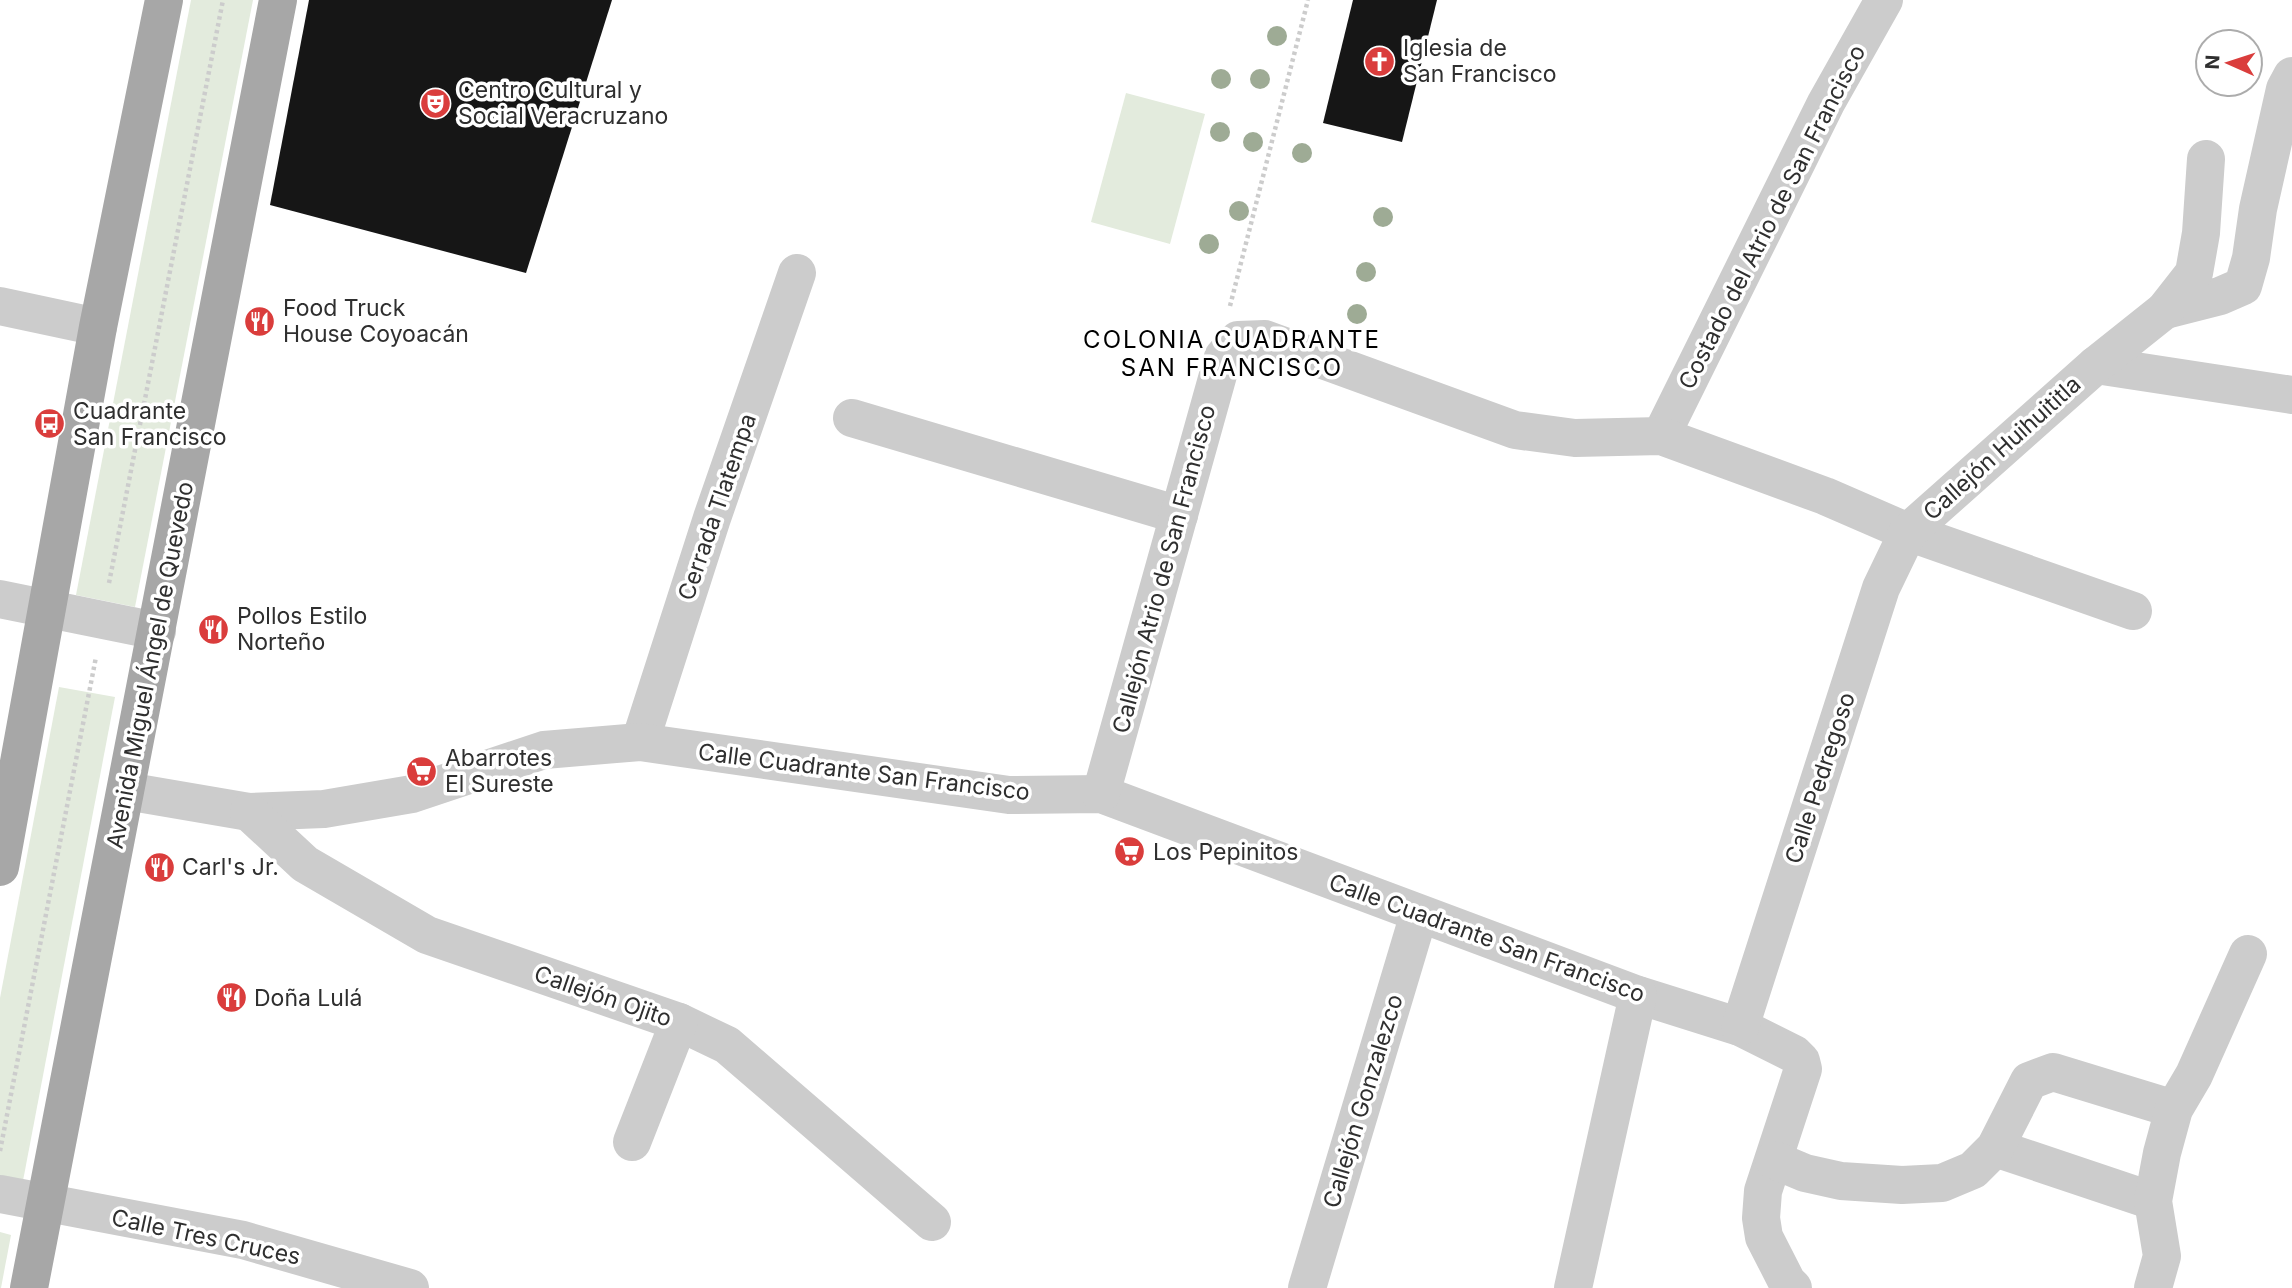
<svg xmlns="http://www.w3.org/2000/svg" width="2292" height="1288" font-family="Inter,sans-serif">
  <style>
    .green { fill: #e3ebdd }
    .building { fill: #161616 }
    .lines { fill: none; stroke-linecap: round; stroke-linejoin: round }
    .path { stroke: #ccc; stroke-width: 4.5; stroke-dasharray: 3.5 3.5; stroke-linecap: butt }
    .minor { stroke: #ccc; stroke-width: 38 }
    .major { stroke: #a7a7a7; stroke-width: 38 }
    .tree { fill: #9eab95 }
    .labels { text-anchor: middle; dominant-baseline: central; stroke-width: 7; stroke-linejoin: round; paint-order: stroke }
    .poi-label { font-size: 23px; fill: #2f2f2f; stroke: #fff; text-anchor: start }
    .street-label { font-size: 23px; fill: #2f2f2f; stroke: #fff }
    .neighbourhood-label { font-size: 24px; letter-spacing: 2px; fill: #000; stroke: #fff }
  </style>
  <rect width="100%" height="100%" fill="#fff"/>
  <g class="green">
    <polygon points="191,0 253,0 135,607 76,595"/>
    <polygon points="1126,93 1205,114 1170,244 1091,222"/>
    <polygon points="59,687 115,697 22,1186 0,1179 0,998"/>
    <polygon points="0,1232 11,1235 1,1288 0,1288"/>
  </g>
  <g class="building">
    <polygon points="309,0 612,0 526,273 270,205"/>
    <polygon points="1353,0 1437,0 1402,142 1323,123"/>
  </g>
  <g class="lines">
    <g class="path">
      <polyline points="1230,306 1308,0"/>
      <polyline points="109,583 223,0"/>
      <polyline points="0,1151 96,657"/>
    </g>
    <g class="minor">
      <polyline points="0,306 98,327"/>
      <polyline points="2165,310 2220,296 2243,286 2251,258 2258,209 2285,89 2292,76"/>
      <polyline points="2096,365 2292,395"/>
      <polyline points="852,418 1179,515"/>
      <polyline points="1661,436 1826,103 1884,0"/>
      <polyline points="0,599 157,631"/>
      <polyline points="640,742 712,518 797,273"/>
      <polyline points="126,791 249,812 324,809 412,794 544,750 640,742 1009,795 1101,794 1638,995 1740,1027 1794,1054 1801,1061 1803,1069 1763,1191 1761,1218 1764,1237 1787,1282 1793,1288"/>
      <polyline points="1101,794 1223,357 1238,340 1265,339 1515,430 1575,438 1661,436 1825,496 1908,532 2133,611"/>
      <polyline points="249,812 305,864 427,935 679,1022 727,1045 932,1222"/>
      <polyline points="1740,1027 1881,588 1908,532 2096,365 2165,310 2194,273 2201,233 2206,159"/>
      <polyline points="632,1142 679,1022"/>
      <polyline points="1995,1148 2153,1201"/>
      <polyline points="1774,1160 1805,1173 1841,1181 1902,1185 1942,1183 1973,1170 1995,1148 2029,1081 2053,1072 2174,1109"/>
      <polyline points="0,1194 243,1240 410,1288"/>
      <polyline points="1307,1288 1419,914"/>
      <polyline points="1573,1288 1638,995"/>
      <polyline points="2153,1288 2162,1256 2153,1201 2162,1153 2174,1109 2194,1075 2248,954"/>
    </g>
    <g class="major">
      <polyline points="0,867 98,327 164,0"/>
      <polyline points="29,1288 278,0"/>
    </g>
  </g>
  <g class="tree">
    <circle cx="1277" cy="36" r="10"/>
    <circle cx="1221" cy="79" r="10"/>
    <circle cx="1260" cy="79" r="10"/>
    <circle cx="1220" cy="132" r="10"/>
    <circle cx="1253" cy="142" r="10"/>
    <circle cx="1302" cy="153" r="10"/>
    <circle cx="1239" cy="211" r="10"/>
    <circle cx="1383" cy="217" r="10"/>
    <circle cx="1209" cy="244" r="10"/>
    <circle cx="1366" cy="272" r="10"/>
    <circle cx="1357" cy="314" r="10"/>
  </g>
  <defs>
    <symbol id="church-disc" viewBox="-11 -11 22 22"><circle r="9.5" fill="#da3d3c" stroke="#fff"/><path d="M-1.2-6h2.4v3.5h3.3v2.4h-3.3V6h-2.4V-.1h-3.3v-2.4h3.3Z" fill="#fff"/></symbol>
    <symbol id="theatre-disc" viewBox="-11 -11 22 22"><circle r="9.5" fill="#da3d3c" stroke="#fff"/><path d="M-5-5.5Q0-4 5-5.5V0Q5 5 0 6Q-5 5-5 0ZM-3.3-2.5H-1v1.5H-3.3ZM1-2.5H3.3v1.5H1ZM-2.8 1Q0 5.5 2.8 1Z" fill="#fff"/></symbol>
    <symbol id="restaurant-disc" viewBox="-11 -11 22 22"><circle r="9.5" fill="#da3d3c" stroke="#fff"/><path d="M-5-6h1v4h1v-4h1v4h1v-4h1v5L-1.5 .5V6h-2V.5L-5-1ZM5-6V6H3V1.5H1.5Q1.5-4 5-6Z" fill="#fff"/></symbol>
    <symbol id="bus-disc" viewBox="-11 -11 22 22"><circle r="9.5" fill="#da3d3c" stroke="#fff"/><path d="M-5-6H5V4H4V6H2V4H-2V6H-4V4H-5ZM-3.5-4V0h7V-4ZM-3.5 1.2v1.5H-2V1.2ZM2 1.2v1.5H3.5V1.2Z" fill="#fff"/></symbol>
    <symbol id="supermarket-disc" viewBox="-11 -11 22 22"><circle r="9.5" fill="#da3d3c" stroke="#fff"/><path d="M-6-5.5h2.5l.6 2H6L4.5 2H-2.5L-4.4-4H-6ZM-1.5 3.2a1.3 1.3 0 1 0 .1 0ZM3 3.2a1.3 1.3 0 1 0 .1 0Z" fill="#fff"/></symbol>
  </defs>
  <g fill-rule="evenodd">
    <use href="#church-disc" x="1362" y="44" width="35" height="35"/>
    <use href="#theatre-disc" x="418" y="86" width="35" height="35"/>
    <use href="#restaurant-disc" x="242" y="304" width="35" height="35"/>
    <use href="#bus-disc" x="32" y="406" width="35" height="35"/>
    <use href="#restaurant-disc" x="196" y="612" width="35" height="35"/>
    <use href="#supermarket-disc" x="404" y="754" width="35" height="35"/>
    <use href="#supermarket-disc" x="1112" y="834" width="35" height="35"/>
    <use href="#restaurant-disc" x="142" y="850" width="35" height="35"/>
    <use href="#restaurant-disc" x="214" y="980" width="35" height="35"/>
  </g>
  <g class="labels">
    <g class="poi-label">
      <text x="1403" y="48">Iglesia de<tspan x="1403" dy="26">San Francisco</tspan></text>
      <text x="458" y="90">Centro Cultural y<tspan x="458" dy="26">Social Veracruzano</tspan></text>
      <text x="283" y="308">Food Truck<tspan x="283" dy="26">House Coyoacán</tspan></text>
      <text x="73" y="411">Cuadrante<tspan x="73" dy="26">San Francisco</tspan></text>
      <text x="237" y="616">Pollos Estilo<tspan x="237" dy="26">Norteño</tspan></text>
      <text x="445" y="758">Abarrotes<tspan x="445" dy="26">El Sureste</tspan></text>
      <text x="1153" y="852">Los Pepinitos</text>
      <text x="182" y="867">Carl's Jr.</text>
      <text x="254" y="998">Doña Lulá</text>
    </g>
    <g class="street-label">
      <text transform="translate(1772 217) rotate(-63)">Costado del Atrio de San Francisco</text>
      <text transform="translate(2002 448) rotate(-42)">Callejón Huihuititla</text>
      <text transform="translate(717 507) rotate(-71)">Cerrada Tlatempa</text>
      <text transform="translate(1164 569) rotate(-75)">Callejón Atrio de San Francisco</text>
      <text transform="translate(150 665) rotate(-79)">Avenida Miguel Ángel de Quevedo</text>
      <text transform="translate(864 772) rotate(7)">Calle Cuadrante San Francisco</text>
      <text transform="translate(1820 778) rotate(-72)">Calle Pedregoso</text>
      <text transform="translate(1487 938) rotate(20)">Calle Cuadrante San Francisco</text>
      <text transform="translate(603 996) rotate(19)">Callejón Ojito</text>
      <text transform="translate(1363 1101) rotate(-73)">Callejón Gonzalezco</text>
      <text transform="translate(206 1237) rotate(12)">Calle Tres Cruces</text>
    </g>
    <g class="neighbourhood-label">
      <text x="1232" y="339">COLONIA CUADRANTE<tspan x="1232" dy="28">SAN FRANCISCO</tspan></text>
    </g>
  </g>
  <g transform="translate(2229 63) rotate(273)"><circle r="33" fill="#ffffff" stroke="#acacac" stroke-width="2"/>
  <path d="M0-5L12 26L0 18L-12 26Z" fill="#da3d3c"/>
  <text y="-10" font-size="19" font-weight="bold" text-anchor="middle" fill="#2f2f2f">N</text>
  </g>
</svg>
